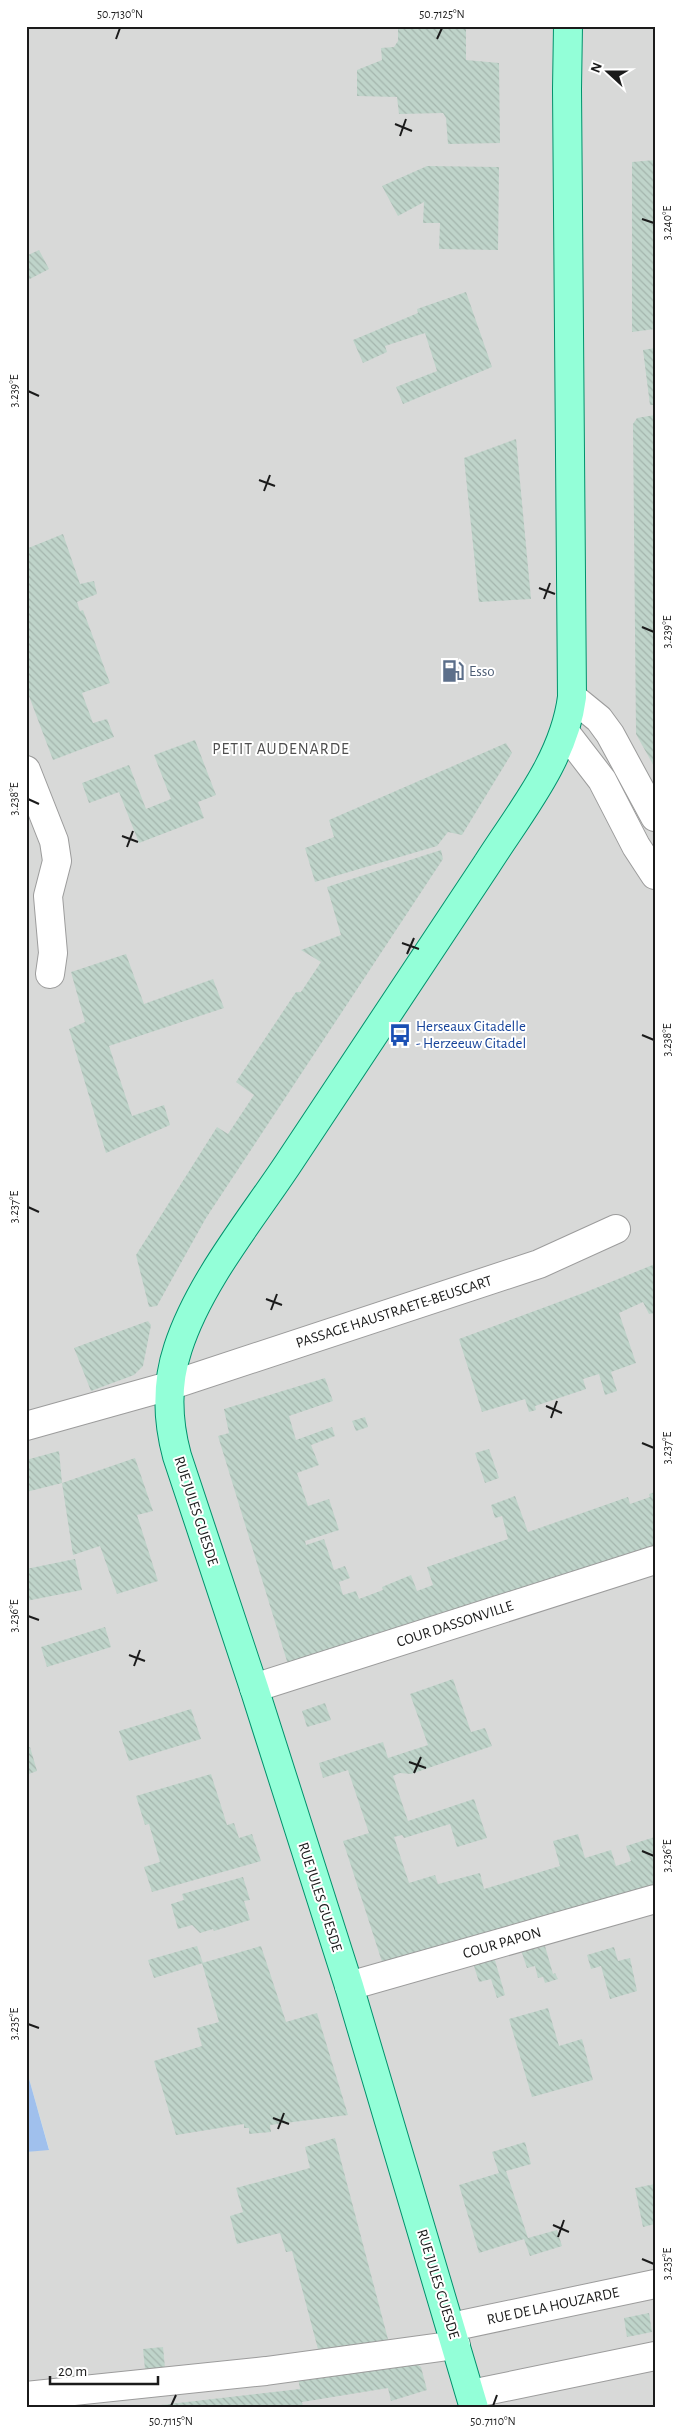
<svg xmlns="http://www.w3.org/2000/svg" width="681" height="2434" font-family="'Alegreya Sans',sans-serif">
  <style>
    .residential { fill: #d8d9d8 }
    .grass { fill: #a0c0ed }
    .building { fill: url(#building-back-hatch) }
    .lines { fill: none; stroke-linecap: round; stroke-linejoin: round }
    .minor-casing { stroke: #9c9c9c; stroke-width: 30 }
    .major-casing { stroke: #00926c; stroke-width: 30 }
    .minor { stroke: #fff; stroke-width: 28 }
    .major { stroke: #93ffd8; stroke-width: 28 }
    .ticks { fill: none; stroke: #1b1b1b; stroke-width: 2 }
    .labels { text-anchor: middle; dominant-baseline: central; stroke-width: 4; stroke-linejoin: round; paint-order: stroke }
    .service-label { font-size: 15px; fill: #4e5e75; stroke: #fff; text-anchor: start }
    .transit-label { font-size: 15px; fill: #164399; stroke: #fff; text-anchor: start }
    .street-label { font-size: 15px; fill: #1b1b1b; stroke: #fff }
    .neighbourhood-label { font-size: 16px; letter-spacing: 1px; fill: #4e4e4e; stroke: #fff }
    .neatline { fill: none; stroke: #1b1b1b; stroke-width: 2 }
    .ticks-label { font-size: 12px; text-anchor: middle; fill: #1b1b1b }
  </style>
  <defs>
    <pattern id="building-back-hatch" width="6" height="6" patternUnits="userSpaceOnUse" patternTransform="scale(1.25)"><rect width="6" height="6" fill="#bfd4ca"/><path d="M-1 5l2 2M0 0l6 6M5-1l2 2" fill="none" stroke="#a4b5ad"/></pattern>
  </defs>
  <rect width="100%" height="100%" fill="#dfeeea"/>
  <polygon class="residential" points="26,26 655,26 655,2408 26,2408 26,2152 49,2149 26,2068"/>
  <polygon class="grass" points="26,2068 49,2150 26,2152"/>
  <g class="building">
    <polygon points="398,26 466,26 466,60 499,63 500,143 448,144 446,118 443,113 399,114 397,97 357,96 357,70 382,60 381,48 394,47 398,41"/>
    <polygon points="655,160 655,329 632,332 632,162"/>
    <polygon points="427,166 499,167 498,250 439,249 440,223 423,223 424,202 398,216 382,186"/>
    <polygon points="39,250 49,269 26,281 26,256"/>
    <polygon points="466,292 492,367 403,404 396,387 437,371 425,333 385,346 387,352 363,363 353,340 418,313 417,309"/>
    <polygon points="655,348 655,413 653,413 653,405 650,405 643,350"/>
    <polygon points="655,415 655,768 636,734 633,424 637,418"/>
    <polygon points="516,439 531,599 479,602 464,458"/>
    <polygon points="63,534 80,584 94,581 97,594 77,602 80,611 83,610 110,683 82,693 93,723 107,719 114,737 53,760 26,688 26,549"/>
    <polygon points="195,740 216,795 198,802 204,818 139,843 119,792 89,803 82,783 129,765 146,809 171,799 154,755"/>
    <polygon points="506,743 512,753 462,835 448,832 437,846 315,882 305,848 334,837 329,820"/>
    <polygon points="441,850 443,859 206,1218 157,1306 149,1307 136,1255 217,1127 228,1134 254,1095 236,1082 296,992 301,992 321,962 301,950 341,935 327,887"/>
    <polygon points="126,954 144,1004 213,979 224,1008 109,1046 132,1116 164,1105 170,1125 106,1153 69,1029 85,1022 71,972"/>
    <polygon points="655,1264 655,1313 649,1314 643,1302 619,1313 636,1363 611,1372 617,1391 605,1395 599,1374 583,1379 586,1389 535,1406 536,1410 529,1412 525,1399 482,1412 459,1339 586,1292"/>
    <polygon points="148,1321 151,1325 143,1366 134,1375 91,1391 74,1348"/>
    <polygon points="325,1378 333,1401 289,1416 296,1440 332,1427 335,1436 311,1445 319,1465 297,1473 308,1506 329,1499 339,1530 305,1541 306,1545 324,1539 334,1570 345,1566 350,1578 339,1582 343,1595 356,1591 359,1599 383,1590 382,1587 411,1575 417,1591 433,1585 427,1567 508,1539 502,1516 495,1518 491,1505 515,1496 528,1532 628,1497 630,1504 650,1497 649,1494 655,1492 655,1548 290,1671 218,1436 229,1433 224,1409"/>
    <polygon points="365,1417 368,1427 356,1431 352,1421"/>
    <polygon points="489,1449 499,1478 485,1483 475,1453"/>
    <polygon points="59,1451 62,1483 26,1492 26,1460"/>
    <polygon points="135,1458 153,1511 137,1515 158,1581 117,1594 100,1546 73,1555 62,1483"/>
    <polygon points="75,1559 82,1590 26,1601 26,1569"/>
    <polygon points="105,1627 111,1647 47,1667 41,1647"/>
    <polygon points="453,1679 471,1732 485,1728 492,1746 411,1774 400,1773 393,1776 408,1821 474,1799 487,1838 457,1847 450,1824 404,1838 402,1835 394,1837 409,1883 435,1875 438,1884 480,1873 484,1889 560,1866 553,1841 578,1834 585,1858 611,1850 616,1866 631,1861 626,1846 655,1837 655,1888 383,1965 343,1841 369,1833 348,1770 323,1778 319,1763 383,1742 388,1758 428,1745 410,1694"/>
    <polygon points="325,1703 331,1720 307,1727 302,1711"/>
    <polygon points="191,1709 201,1739 129,1761 119,1731"/>
    <polygon points="30,1747 37,1771 26,1775 26,1748"/>
    <polygon points="211,1774 227,1825 234,1823 239,1838 252,1834 261,1861 152,1892 144,1867 160,1862 149,1824 145,1825 136,1796"/>
    <polygon points="243,1877 250,1900 244,1901 250,1920 214,1931 213,1929 200,1933 192,1925 178,1929 171,1904 184,1900 182,1894"/>
    <polygon points="197,1946 203,1963 154,1978 148,1960"/>
    <polygon points="261,1946 286,2022 317,2013 348,2115 270,2125 271,2132 249,2134 249,2128 244,2128 244,2124 176,2135 154,2061 202,2046 197,2028 219,2022 202,1963"/>
    <polygon points="534,1946 535,1949 545,1946 553,1974 555,1973 558,1979 545,1983 543,1977 538,1978 535,1966 527,1968 521,1950"/>
    <polygon points="614,1947 618,1961 630,1958 637,1991 610,1999 601,1966 591,1969 587,1955"/>
    <polygon points="494,1957 505,1995 497,1998 491,1979 479,1982 473,1963"/>
    <polygon points="548,2008 559,2046 582,2039 593,2080 532,2097 509,2019"/>
    <polygon points="335,2138 389,2343 319,2353 292,2251 286,2252 280,2233 237,2244 230,2216 243,2212 236,2188 310,2168 305,2147"/>
    <polygon points="525,2142 531,2164 506,2171 528,2238 557,2230 562,2246 530,2256 524,2239 479,2253 459,2185 499,2173 492,2152"/>
    <polygon points="655,2184 655,2224 643,2227 635,2188"/>
    <polygon points="649,2313 652,2332 627,2337 624,2318"/>
    <polygon points="163,2347 165,2368 145,2369 143,2349"/>
    <polygon points="410,2359 421,2367 427,2390 391,2401 388,2388 302,2402 303,2408 135,2408 300,2389 298,2377"/>
  </g>
  <g class="lines">
    <defs>
      <g id="minor">
        <polyline points="572,697 599,719 610,734 655,817"/>
        <polyline points="565,732 602,780 636,846 655,875"/>
        <polyline points="26,770 54,841 57,861 48,896 53,953 50,974"/>
        <polyline points="26,1426 169,1386 539,1264 616,1229"/>
        <polyline points="254,1688 655,1560"/>
        <polyline points="349,1986 655,1899"/>
        <polyline points="451,2327 655,2284"/>
        <polyline points="471,2394 655,2356"/>
        <polyline points="26,2396 266,2371 456,2345"/>
      </g>
      <path id="major" d="M474,2408L349,1986L254,1688L177,1456C167,1419 166,1384 178,1348C199,1283 250,1221 288,1164C355,1064 421,964 487,864C520,812 564,760 572,697L567,89L568,26"/>
    </defs>
    <use href="#minor" class="minor-casing"/>
    <use href="#major" class="major-casing"/>
    <use href="#minor" class="minor"/>
    <use href="#major" class="major"/>
  </g>
  <path class="ticks" d="M116,39L120,28M437,39L442,28M395,124L412,131M400,136L406,119M642,219L654,223M28,391L39,396M259,480L275,486M264,491L270,475M539,588L555,594M544,599L550,583M642,627L654,632M28,799L39,804M122,836L138,842M127,847L133,831M402,943L419,949M407,954L414,938M642,1035L654,1040M28,1207L39,1212M266,1299L282,1305M271,1310L277,1294M546,1406L562,1413M551,1418L557,1401M642,1443L654,1448M28,1616L39,1620M129,1655L145,1661M134,1666L140,1650M409,1762L426,1768M414,1773L421,1757M642,1851L654,1856M28,2024L39,2028M273,2118L289,2124M278,2129L284,2113M553,2225L569,2232M558,2237L564,2220M642,2259L654,2264M171,2406L176,2395M493,2406L497,2395"/>
  <defs>
    <symbol id="fuel-bare" viewBox="-9 -9 18 18"><path d="M-5.5-6h7V0h2V4h1.3V-2.5L3-4.5l.8-.8L6-3V5H2.5V1h-1V6h-7ZM-4.2-4.7v3.2H.2V-4.7Z" fill="#5c6f8a" stroke="#fff" stroke-width="2.5" paint-order="stroke"/></symbol>
    <symbol id="bus-bare" viewBox="-9 -9 18 18"><path d="M-5-6H5V4H4V6H2V4H-2V6H-4V4H-5ZM-3.5-4V0h7V-4ZM-3.5 1.2v1.5H-2V1.2ZM2 1.2v1.5H3.5V1.2Z" fill="#1a4fb4" stroke="#fff" stroke-width="2.5" paint-order="stroke"/></symbol>
  </defs>
  <g fill-rule="evenodd">
    <use href="#fuel-bare" x="437" y="655" width="32" height="32"/>
    <use href="#bus-bare" x="384" y="1019" width="32" height="32"/>
  </g>
  <g class="labels">
    <g class="service-label">
      <text x="469" y="671">Esso</text>
    </g>
    <g class="transit-label">
      <text x="416" y="1026">Herseaux Citadelle<tspan x="416" dy="17">- Herzeeuw Citadel</tspan></text>
    </g>
    <g class="street-label">
      <text transform="translate(394 1312) rotate(-18)">PASSAGE HAUSTRAETE-BEUSCART</text>
      <text transform="translate(196 1511) rotate(72)">RUE JULES GUESDE</text>
      <text transform="translate(455 1624) rotate(-18)">COUR DASSONVILLE</text>
      <text transform="translate(320 1897) rotate(72)">RUE JULES GUESDE</text>
      <text transform="translate(502 1943) rotate(-16)">COUR PAPON</text>
      <text transform="translate(438 2284) rotate(73)">RUE JULES GUESDE</text>
      <text transform="translate(553 2306) rotate(-12)">RUE DE LA HOUZARDE</text>
    </g>
    <g class="neighbourhood-label">
      <text x="281" y="749">PETIT AUDENARDE</text>
    </g>
  </g>
  <rect width="681" height="2434" fill="none" stroke="#ffffff" stroke-width="55"/>
  <g transform="translate(608 72) rotate(291)" stroke="#ffffff" stroke-width="4" paint-order="stroke">
  <path d="M0-4L9 19L0 12L-9 19Z" fill="#1b1b1b"/>
  <text y="-8" font-size="14" font-weight="bold" text-anchor="middle" fill="#1b1b1b">N</text>
  </g>
  <path d="M50 2376v8h108v-8" fill="none" stroke="#1b1b1b" stroke-width="2.5"/>
  <text x="58" y="2376" font-size="15" fill="#1b1b1b" stroke="#ffffff" stroke-width="4" paint-order="stroke">20 m</text>
  <rect x="28" y="28" width="626" height="2378" class="neatline"/>
  <g class="ticks-label">
    <text x="120" y="18">50.7130°N</text>
    <text x="442" y="18">50.7125°N</text>
    <text transform="translate(667 223) rotate(-90)" y="4">3.240°E</text>
    <text transform="translate(14 391) rotate(-90)" y="4">3.239°E</text>
    <text transform="translate(667 632) rotate(-90)" y="4">3.239°E</text>
    <text transform="translate(14 799) rotate(-90)" y="4">3.238°E</text>
    <text transform="translate(667 1040) rotate(-90)" y="4">3.238°E</text>
    <text transform="translate(14 1207) rotate(-90)" y="4">3.237°E</text>
    <text transform="translate(667 1448) rotate(-90)" y="4">3.237°E</text>
    <text transform="translate(14 1616) rotate(-90)" y="4">3.236°E</text>
    <text transform="translate(667 1856) rotate(-90)" y="4">3.236°E</text>
    <text transform="translate(14 2024) rotate(-90)" y="4">3.235°E</text>
    <text transform="translate(667 2264) rotate(-90)" y="4">3.235°E</text>
    <text x="171" y="2425">50.7115°N</text>
    <text x="493" y="2425">50.7110°N</text>
  </g>
</svg>
